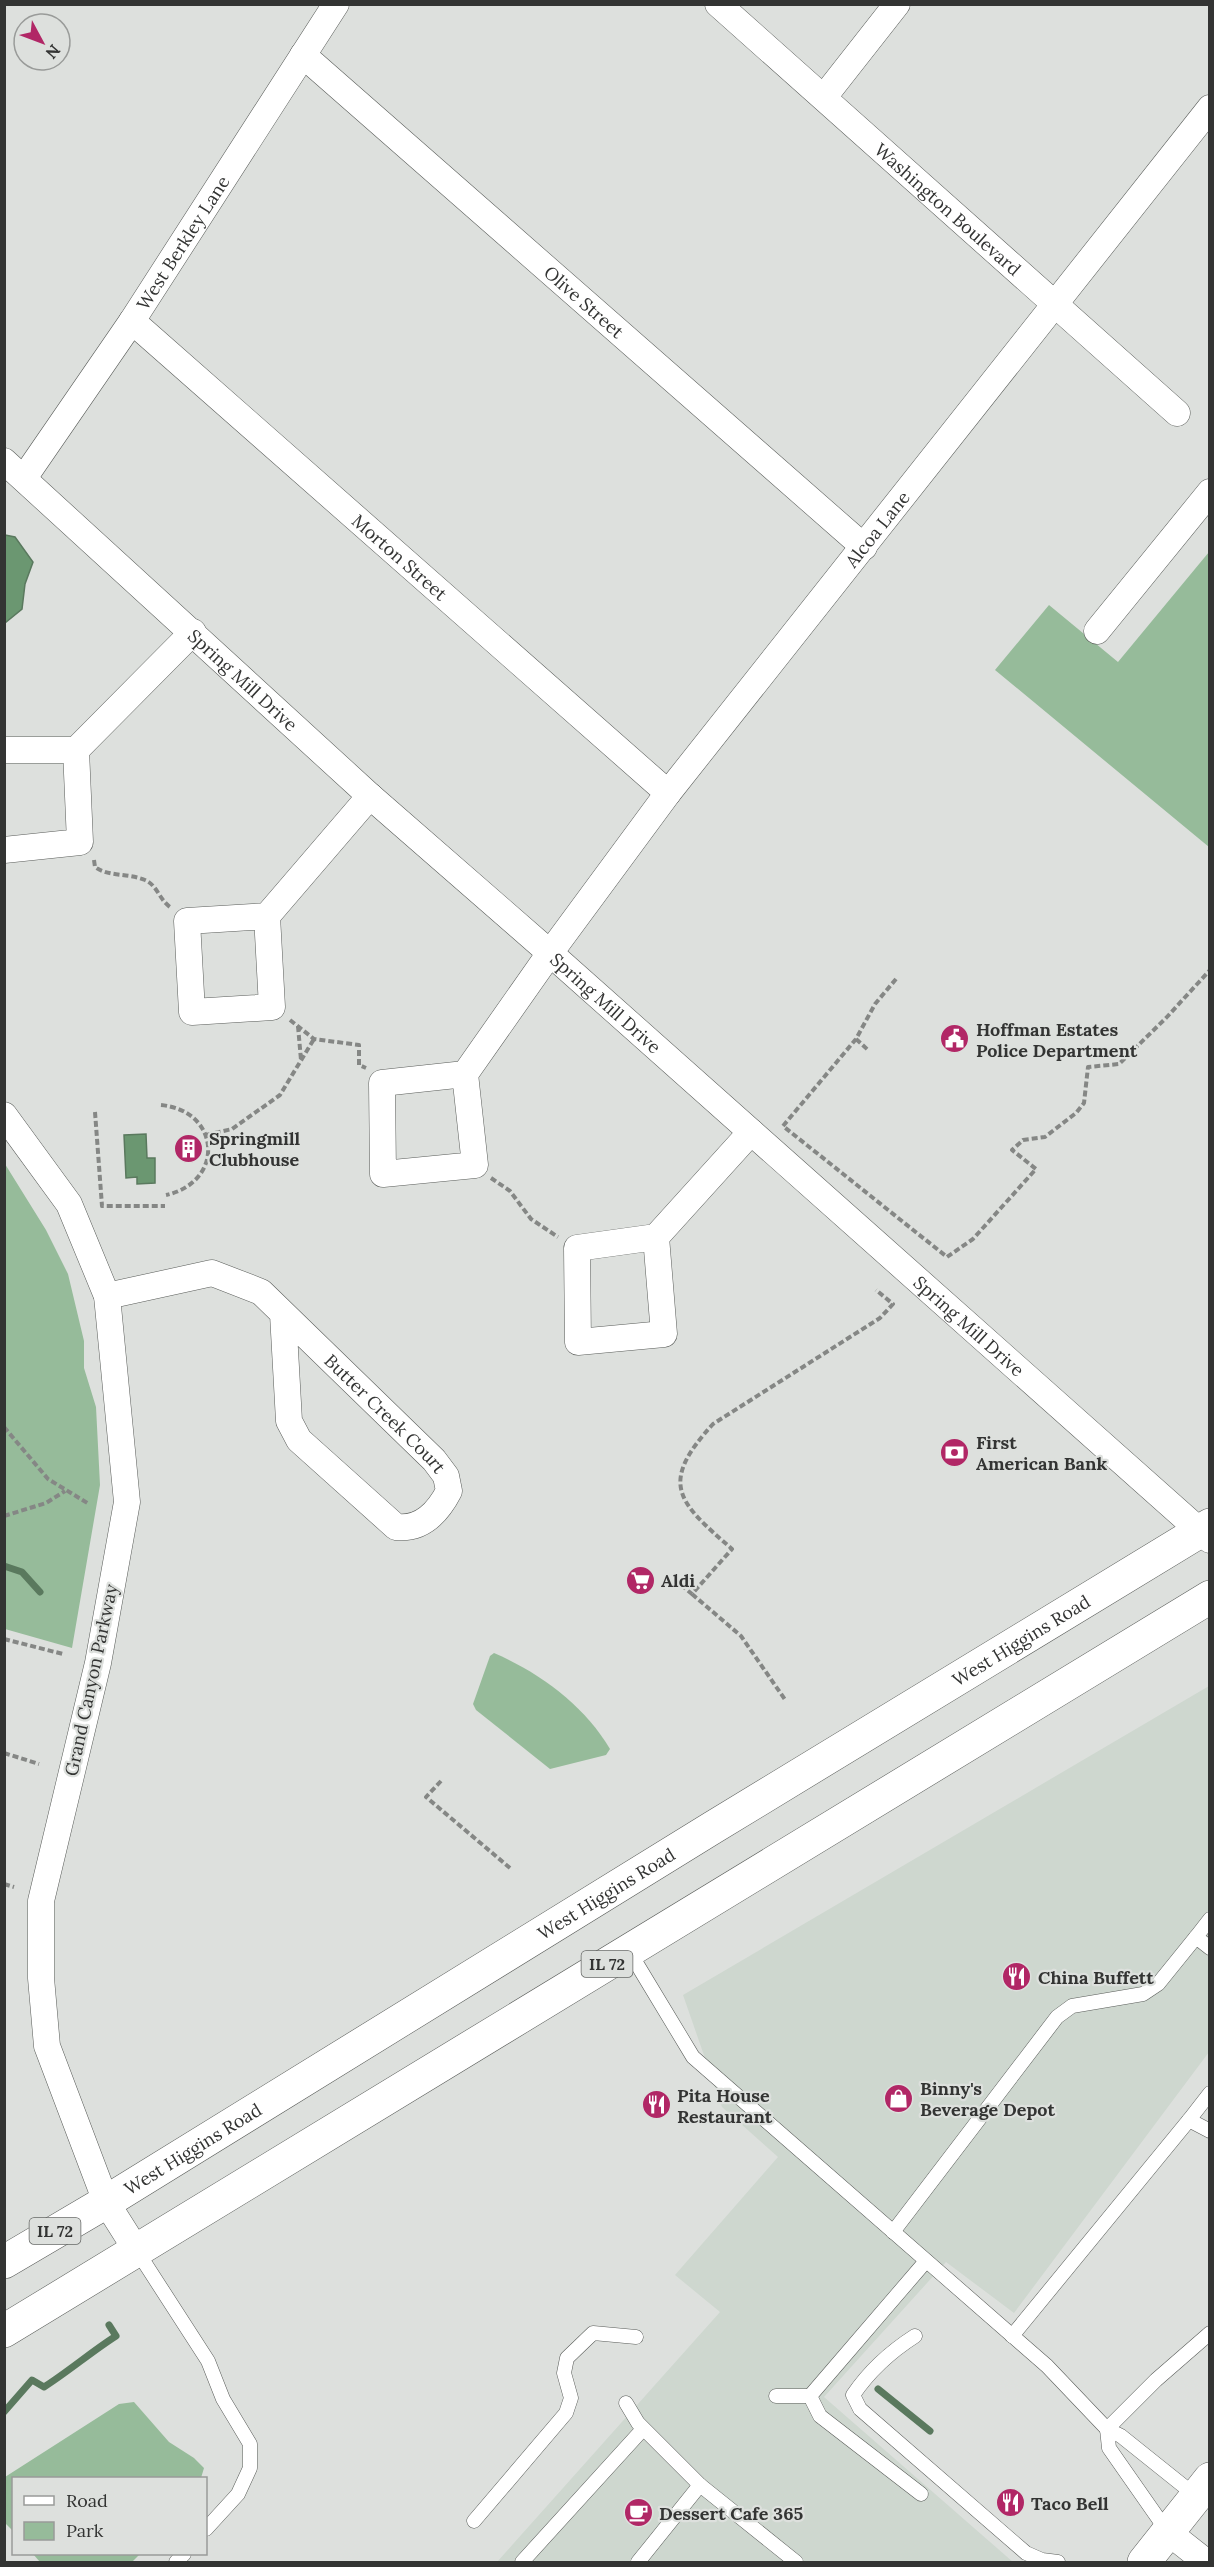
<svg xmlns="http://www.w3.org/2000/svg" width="1214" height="2567" font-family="Lora,serif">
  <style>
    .built { fill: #ced7cf }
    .green { fill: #96bb9a }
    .water { fill: #6b9771; stroke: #5a795e; stroke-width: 1.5 }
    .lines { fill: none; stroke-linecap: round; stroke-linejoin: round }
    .stream { stroke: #5a795e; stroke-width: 7 }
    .lane-casing { stroke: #595c59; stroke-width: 15 }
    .street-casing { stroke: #595c59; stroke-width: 27 }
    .primary-casing { stroke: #595c59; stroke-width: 34 }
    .path { stroke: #858785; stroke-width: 4; stroke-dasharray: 6 3; stroke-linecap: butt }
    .lane { stroke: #fff; stroke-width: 14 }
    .street { stroke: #fff; stroke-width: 26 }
    .primary { stroke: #fff; stroke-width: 33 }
    .labels { text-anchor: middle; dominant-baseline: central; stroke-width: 4.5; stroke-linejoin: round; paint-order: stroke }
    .shield { fill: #dde0dd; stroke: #666866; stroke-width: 1.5 }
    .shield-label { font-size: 16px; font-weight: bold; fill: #333433 }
    .street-label { font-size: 18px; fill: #333433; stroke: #dde0dd }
    .poi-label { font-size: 18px; font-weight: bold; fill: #333433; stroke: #dde0dd; text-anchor: start }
  </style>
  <rect width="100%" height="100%" fill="#dde0dd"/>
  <polygon class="built" points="1209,1686 1209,2052 1014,2313 946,2262 824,2397 1013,2562 497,2562 720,2312 675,2275 778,2157 722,2107 683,1995"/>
  <g class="green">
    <polygon points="1209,552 1209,847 995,670 1049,605 1118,662"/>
    <polygon points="5,1164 46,1230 68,1274 84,1341 84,1368 96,1407 100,1485 72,1648 5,1629"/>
    <path d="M494,1653C540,1673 584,1705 610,1749L606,1755L550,1769L476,1710L473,1704L490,1656Z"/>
    <polygon points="134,2402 169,2442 194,2458 204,2468 201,2478 14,2478 13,2531 5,2523 5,2477 119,2404"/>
    <polygon points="33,2554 140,2554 132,2562 40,2562"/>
  </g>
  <g class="water">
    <polygon points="5,535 15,537 33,562 25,584 22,609 5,623"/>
    <polygon points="146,1134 147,1158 155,1158 155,1183 137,1184 137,1177 126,1178 124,1135"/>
  </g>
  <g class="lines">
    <g class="stream">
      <polyline points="4,1566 22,1572 40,1592"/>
      <polyline points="878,2389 930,2431"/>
      <path d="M4,2412L32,2380L44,2387C69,2371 91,2352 116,2336L109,2325"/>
    </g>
    <defs>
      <g id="lane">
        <polyline points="1196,1937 1210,1919"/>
        <polyline points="629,1951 693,2057 1047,2366 1107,2429 1121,2436 1196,2496"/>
        <polyline points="1189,2120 1210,2093"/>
        <polyline points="893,2232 1057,2017 1072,2006 1143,1994 1158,1984 1196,1937 1210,1948"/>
        <polyline points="137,2251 208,2361 223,2399 250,2444 250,2468 238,2494 206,2529"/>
        <path d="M915,2336C890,2352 870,2370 853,2395L860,2409L1026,2553L1042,2560L1058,2562"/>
        <polyline points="1012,2336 1189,2120 1210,2131"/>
        <polyline points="776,2396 810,2396 926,2261"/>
        <polyline points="810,2396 820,2416 921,2494"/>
        <polyline points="626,2403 638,2423 700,2485"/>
        <polyline points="1107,2429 1156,2380 1210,2333"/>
        <polyline points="1107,2429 1109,2448 1167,2531"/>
        <polyline points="474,2521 566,2413 571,2398 564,2373 567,2358 593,2333 636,2337"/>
        <polyline points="176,2562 184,2554"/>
        <polyline points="522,2562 643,2429"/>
        <polyline points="638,2562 700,2485 796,2562"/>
      </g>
      <g id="street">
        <path id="s1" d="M718,4L1177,413"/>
        <path id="s2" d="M303,55L864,547"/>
        <polyline points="824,97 897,4"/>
        <path id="s3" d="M132,321L668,793"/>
        <path id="s4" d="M4,461L370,796L550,953L1210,1540"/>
        <path id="s5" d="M24,478L132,321L336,4"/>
        <polyline points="1097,631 1210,492"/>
        <polyline points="4,750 76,750 193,632"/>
        <polyline points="4,850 80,842 76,750"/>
        <polyline points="267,916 187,921 192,1012 272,1007 267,916 370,796"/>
        <path id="s6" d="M465,1074L382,1083L383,1174L475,1165L465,1074L550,953L668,793L1210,108"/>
        <polyline points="4,1115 69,1204 107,1296 127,1502 98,1663 41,1901 41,1978 47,2046 106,2202 137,2251"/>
        <polyline points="656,1237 664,1334 578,1342 577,1248 656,1237 751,1132"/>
        <path id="s7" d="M107,1296L212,1273L261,1292L434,1460L446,1476L449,1491C438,1512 422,1530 396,1527L299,1440L289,1421L283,1314"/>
        <polyline points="1168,2532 1206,2562"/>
      </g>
      <g id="primary">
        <path id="s8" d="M4,2262L106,2202L712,1828L1210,1525"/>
        <polyline points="4,2331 1210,1597"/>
        <polyline points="1144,2562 1210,2479"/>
      </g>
    </defs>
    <use href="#lane" class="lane-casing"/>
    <use href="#street" class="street-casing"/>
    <use href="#primary" class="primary-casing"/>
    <g class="path">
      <path d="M94,860L95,867C109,877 128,873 145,880C157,885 159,899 170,907"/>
      <polyline points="896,979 875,1004 856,1039 783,1126 947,1257 973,1239 1036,1169 1012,1150 1023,1140 1045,1137 1076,1113 1084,1103 1088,1067 1119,1064 1166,1018 1210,970"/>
      <polyline points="290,1020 314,1039 359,1045 359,1065 366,1068"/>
      <polyline points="298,1026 301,1060"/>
      <polyline points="856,1039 868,1050"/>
      <path d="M161,1105C221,1111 225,1182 166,1195"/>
      <polyline points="95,1112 102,1206 165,1206"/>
      <polyline points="206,1135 232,1129 280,1095 314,1039"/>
      <polyline points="491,1178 510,1191 531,1219 558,1237"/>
      <polyline points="4,1427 48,1479 89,1504"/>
      <polyline points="4,1516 46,1503 65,1491"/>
      <path d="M681,1585L692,1594L732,1549C678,1502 658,1484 713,1424L880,1318L893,1304L876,1290"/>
      <polyline points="692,1594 741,1636 786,1701"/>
      <polyline points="4,1639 63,1654"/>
      <polyline points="4,1753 39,1764"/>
      <polyline points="441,1781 426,1797 510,1868"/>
      <polyline points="4,1884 14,1887"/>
      <polyline points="4,1981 6,1981"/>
    </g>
    <use href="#lane" class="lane"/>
    <use href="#street" class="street"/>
    <use href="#primary" class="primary"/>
  </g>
  <defs>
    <symbol id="civic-disc" viewBox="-11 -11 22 22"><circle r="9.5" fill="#b12766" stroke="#dde0dd"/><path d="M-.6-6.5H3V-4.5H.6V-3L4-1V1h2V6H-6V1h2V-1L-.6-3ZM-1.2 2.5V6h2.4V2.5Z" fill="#fff"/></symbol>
    <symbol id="building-disc" viewBox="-11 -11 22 22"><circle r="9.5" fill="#b12766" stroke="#dde0dd"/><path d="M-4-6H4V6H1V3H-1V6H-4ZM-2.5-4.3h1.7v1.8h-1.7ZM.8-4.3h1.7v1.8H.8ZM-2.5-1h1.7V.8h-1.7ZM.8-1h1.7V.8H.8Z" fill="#fff"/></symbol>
    <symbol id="bank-disc" viewBox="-11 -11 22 22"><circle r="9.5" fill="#b12766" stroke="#dde0dd"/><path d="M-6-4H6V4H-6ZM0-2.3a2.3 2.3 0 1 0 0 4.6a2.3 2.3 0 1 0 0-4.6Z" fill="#fff"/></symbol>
    <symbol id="supermarket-disc" viewBox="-11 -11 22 22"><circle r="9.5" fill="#b12766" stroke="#dde0dd"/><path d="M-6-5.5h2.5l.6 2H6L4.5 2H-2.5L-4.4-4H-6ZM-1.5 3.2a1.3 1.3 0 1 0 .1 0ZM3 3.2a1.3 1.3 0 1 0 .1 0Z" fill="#fff"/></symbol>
    <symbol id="restaurant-disc" viewBox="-11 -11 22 22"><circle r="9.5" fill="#b12766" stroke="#dde0dd"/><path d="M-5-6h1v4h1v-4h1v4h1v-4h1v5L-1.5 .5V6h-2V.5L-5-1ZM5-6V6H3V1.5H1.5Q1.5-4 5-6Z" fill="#fff"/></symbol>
    <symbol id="shop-disc" viewBox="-11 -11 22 22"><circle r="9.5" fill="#b12766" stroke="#dde0dd"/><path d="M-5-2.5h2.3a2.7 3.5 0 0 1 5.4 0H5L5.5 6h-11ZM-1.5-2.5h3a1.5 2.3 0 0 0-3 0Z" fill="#fff"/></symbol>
    <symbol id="cafe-disc" viewBox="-11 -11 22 22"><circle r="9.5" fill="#b12766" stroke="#dde0dd"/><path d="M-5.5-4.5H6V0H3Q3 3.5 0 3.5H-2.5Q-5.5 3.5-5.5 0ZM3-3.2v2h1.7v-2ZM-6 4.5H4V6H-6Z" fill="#fff"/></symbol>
  </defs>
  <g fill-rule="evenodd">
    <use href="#civic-disc" x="938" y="1022" width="33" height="33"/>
    <use href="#building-disc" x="172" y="1132" width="33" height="33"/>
    <use href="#bank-disc" x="938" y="1436" width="33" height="33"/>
    <use href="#supermarket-disc" x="624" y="1564" width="33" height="33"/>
    <use href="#restaurant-disc" x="1000" y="1960" width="33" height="33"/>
    <use href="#shop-disc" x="882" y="2082" width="33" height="33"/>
    <use href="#restaurant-disc" x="640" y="2088" width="33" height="33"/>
    <use href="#restaurant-disc" x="994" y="2486" width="33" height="33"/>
    <use href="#cafe-disc" x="622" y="2496" width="33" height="33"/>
  </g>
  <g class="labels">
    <g class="shield">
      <rect x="581.5" y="1951" width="51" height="26" rx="4.5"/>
      <rect x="29.5" y="2218" width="51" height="26" rx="4.5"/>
    </g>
    <g class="shield-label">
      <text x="607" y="1964">IL 72</text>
      <text x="55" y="2231">IL 72</text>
    </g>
    <g class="street-label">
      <text stroke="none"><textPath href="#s1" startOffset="308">Washington Boulevard</textPath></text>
      <text stroke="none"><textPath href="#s5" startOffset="284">West Berkley Lane</textPath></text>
      <text stroke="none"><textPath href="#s2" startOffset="374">Olive Street</textPath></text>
      <text stroke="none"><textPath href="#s6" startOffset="1042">Alcoa Lane</textPath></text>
      <text stroke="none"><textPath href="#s3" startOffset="357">Morton Street</textPath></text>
      <text stroke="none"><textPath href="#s4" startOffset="324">Spring Mill Drive</textPath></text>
      <text stroke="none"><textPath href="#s4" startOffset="810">Spring Mill Drive</textPath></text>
      <text stroke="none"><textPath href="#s4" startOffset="1296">Spring Mill Drive</textPath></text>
      <text stroke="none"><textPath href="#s7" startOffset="334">Butter Creek Court</textPath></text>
      <text stroke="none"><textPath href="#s8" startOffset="1192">West Higgins Road</textPath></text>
      <text transform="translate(91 1680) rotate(-78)">Grand Canyon Parkway</text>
      <text stroke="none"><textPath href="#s8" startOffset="706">West Higgins Road</textPath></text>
      <text stroke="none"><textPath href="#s8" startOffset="220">West Higgins Road</textPath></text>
    </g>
    <g class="poi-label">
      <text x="976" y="1029">Hoffman Estates<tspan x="976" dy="21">Police Department</tspan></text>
      <text x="209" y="1138">Springmill<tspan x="209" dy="21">Clubhouse</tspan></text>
      <text x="976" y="1442">First<tspan x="976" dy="21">American Bank</tspan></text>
      <text x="661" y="1580">Aldi</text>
      <text x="1038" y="1977">China Buffett</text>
      <text x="920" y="2088">Binny's<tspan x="920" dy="21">Beverage Depot</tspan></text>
      <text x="677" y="2095">Pita House<tspan x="677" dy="21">Restaurant</tspan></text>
      <text x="1031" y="2503">Taco Bell</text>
      <text x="659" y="2513">Dessert Cafe 365</text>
    </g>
  </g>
  <rect width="1214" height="2567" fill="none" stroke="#333433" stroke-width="12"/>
  <rect x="12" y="2477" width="195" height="78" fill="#dde0dd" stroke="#999b99" stroke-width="1.5"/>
  <rect x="24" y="2496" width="30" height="9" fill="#ffffff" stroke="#999b99" stroke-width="1.5"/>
  <text x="66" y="2507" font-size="18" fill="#333433">Road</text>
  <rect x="24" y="2522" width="30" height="18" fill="#96bb9a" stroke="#999b99" stroke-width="1.5"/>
  <text x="66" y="2537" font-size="18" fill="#333433">Park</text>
  <g transform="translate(42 42) rotate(131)"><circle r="28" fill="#dde0dd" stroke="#999b99" stroke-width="1.5"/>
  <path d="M0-4.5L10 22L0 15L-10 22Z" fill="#b12766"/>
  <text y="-9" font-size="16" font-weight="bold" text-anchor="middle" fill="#333433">N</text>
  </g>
</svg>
